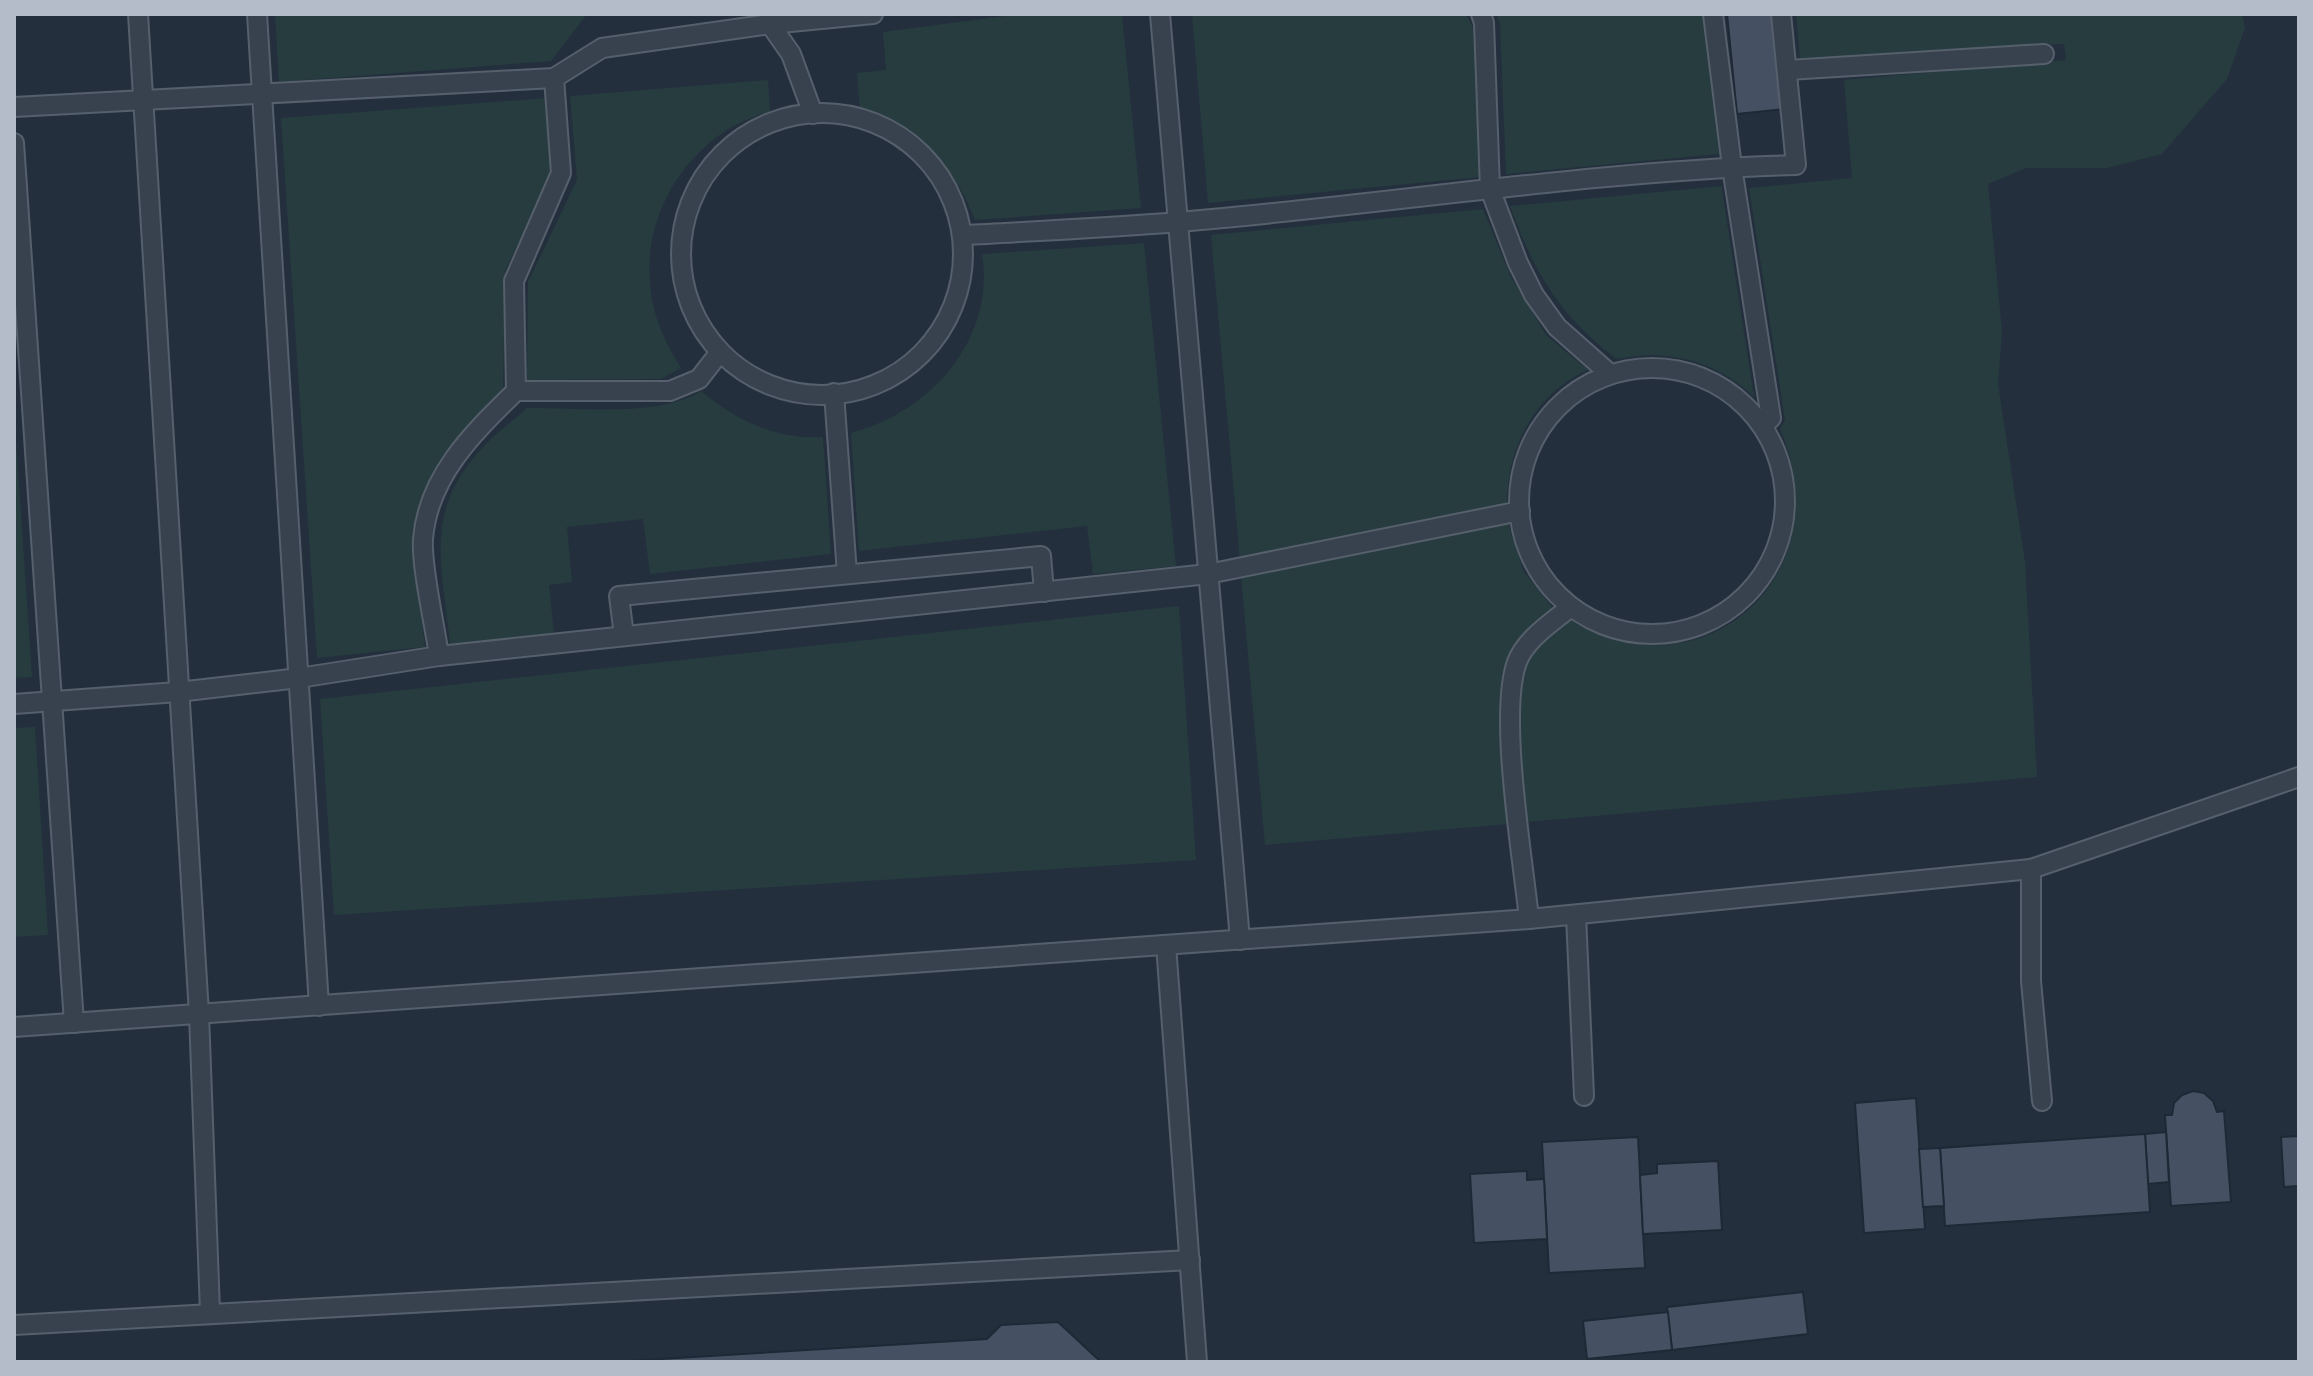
<svg xmlns="http://www.w3.org/2000/svg" width="2313" height="1376" font-family="Overpass,sans-serif">
  <style>
    .green { fill: #263c3f }
    .building { fill: #455162; stroke: #1f2835; stroke-width: 2 }
    .lines { fill: none; stroke-linecap: round; stroke-linejoin: round }
    .lane-casing { stroke: #565f6c; stroke-width: 22 }
    .lane { stroke: #38414e; stroke-width: 18 }
  </style>
  <rect width="100%" height="100%" fill="#242f3e"/>
  <g class="green">
    <polygon points="275,14 587,14 551,61 279,82"/>
    <path d="M1019,14H1122L1141,208L975,220C955,166 916,127 860,111L857,73L886,70L883,32Z"/>
    <polygon points="1192,14 1466,14 1476,34 1481,177 1208,203"/>
    <polygon points="1496,14 1706,14 1719,154 1506,174 1500,24"/>
    <path d="M1796,14H2242L2245,28L2227,79L2162,154L2107,168H2026L1988,184L2002,331L1998,384L2025,562L2037,777L1527,822C1523,777 1510,709 1526,666C1533,646 1551,631 1565,617C1701,704 1844,576 1780,429L1785,420L1749,188L1852,178L1844,80L2066,60L2064,44L1800,60Z"/>
    <path d="M768,80L770,112C696,130 643,207 650,283C652,315 665,342 681,368L661,379L527,380L528,282L577,180L570,96Z"/>
    <path d="M547,98L553,172L505,271L503,397C461,433 426,472 415,528C411,552 422,619 425,647L317,658L281,118Z"/>
    <path d="M1722,186V190L1754,397C1717,361 1667,348 1617,359C1560,317 1534,272 1510,206Z"/>
    <path d="M1483,209L1511,277L1546,335L1588,370C1534,393 1505,451 1507,508L1240,561L1211,235Z"/>
    <path d="M1144,243L1176,566L1093,574L1087,526L859,551L851,433C929,413 996,340 982,254Z"/>
    <path d="M701,391C736,420 776,440 823,437L831,554L650,574L643,519L567,527L572,582L549,585L554,633L450,644C442,561 422,511 485,445C497,431 514,421 527,408C577,407 658,418 701,391Z"/>
    <polygon points="14,410 32,677 14,678"/>
    <polygon points="1508,523 1524,572 1553,608 1513,656 1509,824 1265,845 1241,576"/>
    <polygon points="1179,606 1196,860 334,915 320,699"/>
    <polygon points="35,727 48,935 14,937 14,728"/>
  </g>
  <g class="building">
    <polygon points="1727,14 1775,14 1784,109 1737,114"/>
    <polygon points="2193,1091 2204,1093 2213,1101 2217,1112 2224,1111 2231,1202 2171,1206 2165,1115 2172,1115 2174,1103 2182,1095"/>
    <polygon points="1916,1098 1925,1229 1864,1233 1855,1103"/>
    <polygon points="2166,1132 2169,1182 2148,1184 2145,1134"/>
    <polygon points="2145,1134 2150,1212 1945,1226 1940,1148"/>
    <polygon points="2299,1136 2299,1186 2284,1187 2281,1137"/>
    <polygon points="1638,1137 1645,1268 1549,1273 1542,1142"/>
    <polygon points="1940,1148 1944,1206 1923,1207 1919,1149"/>
    <polygon points="1718,1161 1722,1230 1643,1234 1640,1175 1657,1173 1657,1164"/>
    <polygon points="1527,1171 1527,1180 1544,1179 1547,1239 1474,1243 1470,1174"/>
    <polygon points="1803,1292 1808,1334 1672,1350 1667,1307"/>
    <polygon points="1668,1312 1672,1350 1587,1359 1583,1321"/>
    <polygon points="1058,1322 1101,1362 611,1362 987,1339 1001,1325"/>
  </g>
  <g class="lines">
    <defs>
      <g id="lane">
        <polyline points="138,14 199,1014 210,1312"/>
        <polyline points="257,14 319,1006"/>
        <polyline points="1160,14 1240,940"/>
        <polyline points="1481,14 1484,23 1490,189 1518,263 1534,295 1557,327 1610,374"/>
        <polyline points="1713,14 1732,167 1771,418 1764,425"/>
        <polyline points="769,16 770,24 791,54 813,114"/>
        <polyline points="1788,70 2044,54"/>
        <polyline points="14,107 554,78 602,48 770,24 873,14"/>
        <circle cx="822" cy="254" r="141"/>
        <polyline points="14,143 74,1023"/>
        <path d="M965,235C1036,231 1107,228 1178,222C1384,205 1589,171 1796,165L1781,14"/>
        <circle cx="1652" cy="501" r="133"/>
        <polyline points="516,391 514,281 561,173 554,78"/>
        <polyline points="834,393 847,574"/>
        <polyline points="624,636 619,596 1041,556 1044,592"/>
        <path d="M439,656C435,626 421,566 423,539C428,476 474,432 516,391H670L699,379L720,352"/>
        <polyline points="14,704 178,692 299,678 439,656 1208,574 1520,511"/>
        <polyline points="2031,869 2031,981 2042,1101"/>
        <polyline points="1576,915 1584,1096"/>
        <path d="M1529,919C1523,859 1498,714 1517,662C1526,639 1550,624 1568,609"/>
        <polyline points="1166,945 1197,1362"/>
        <polyline points="14,1027 1529,919 2031,869 2299,777"/>
        <polyline points="14,1325 1190,1260"/>
      </g>
    </defs>
    <use href="#lane" class="lane-casing"/>
    <use href="#lane" class="lane"/>
  </g>
  <rect width="2313" height="1376" fill="none" stroke="#b4bcc9" stroke-width="32"/>
</svg>
